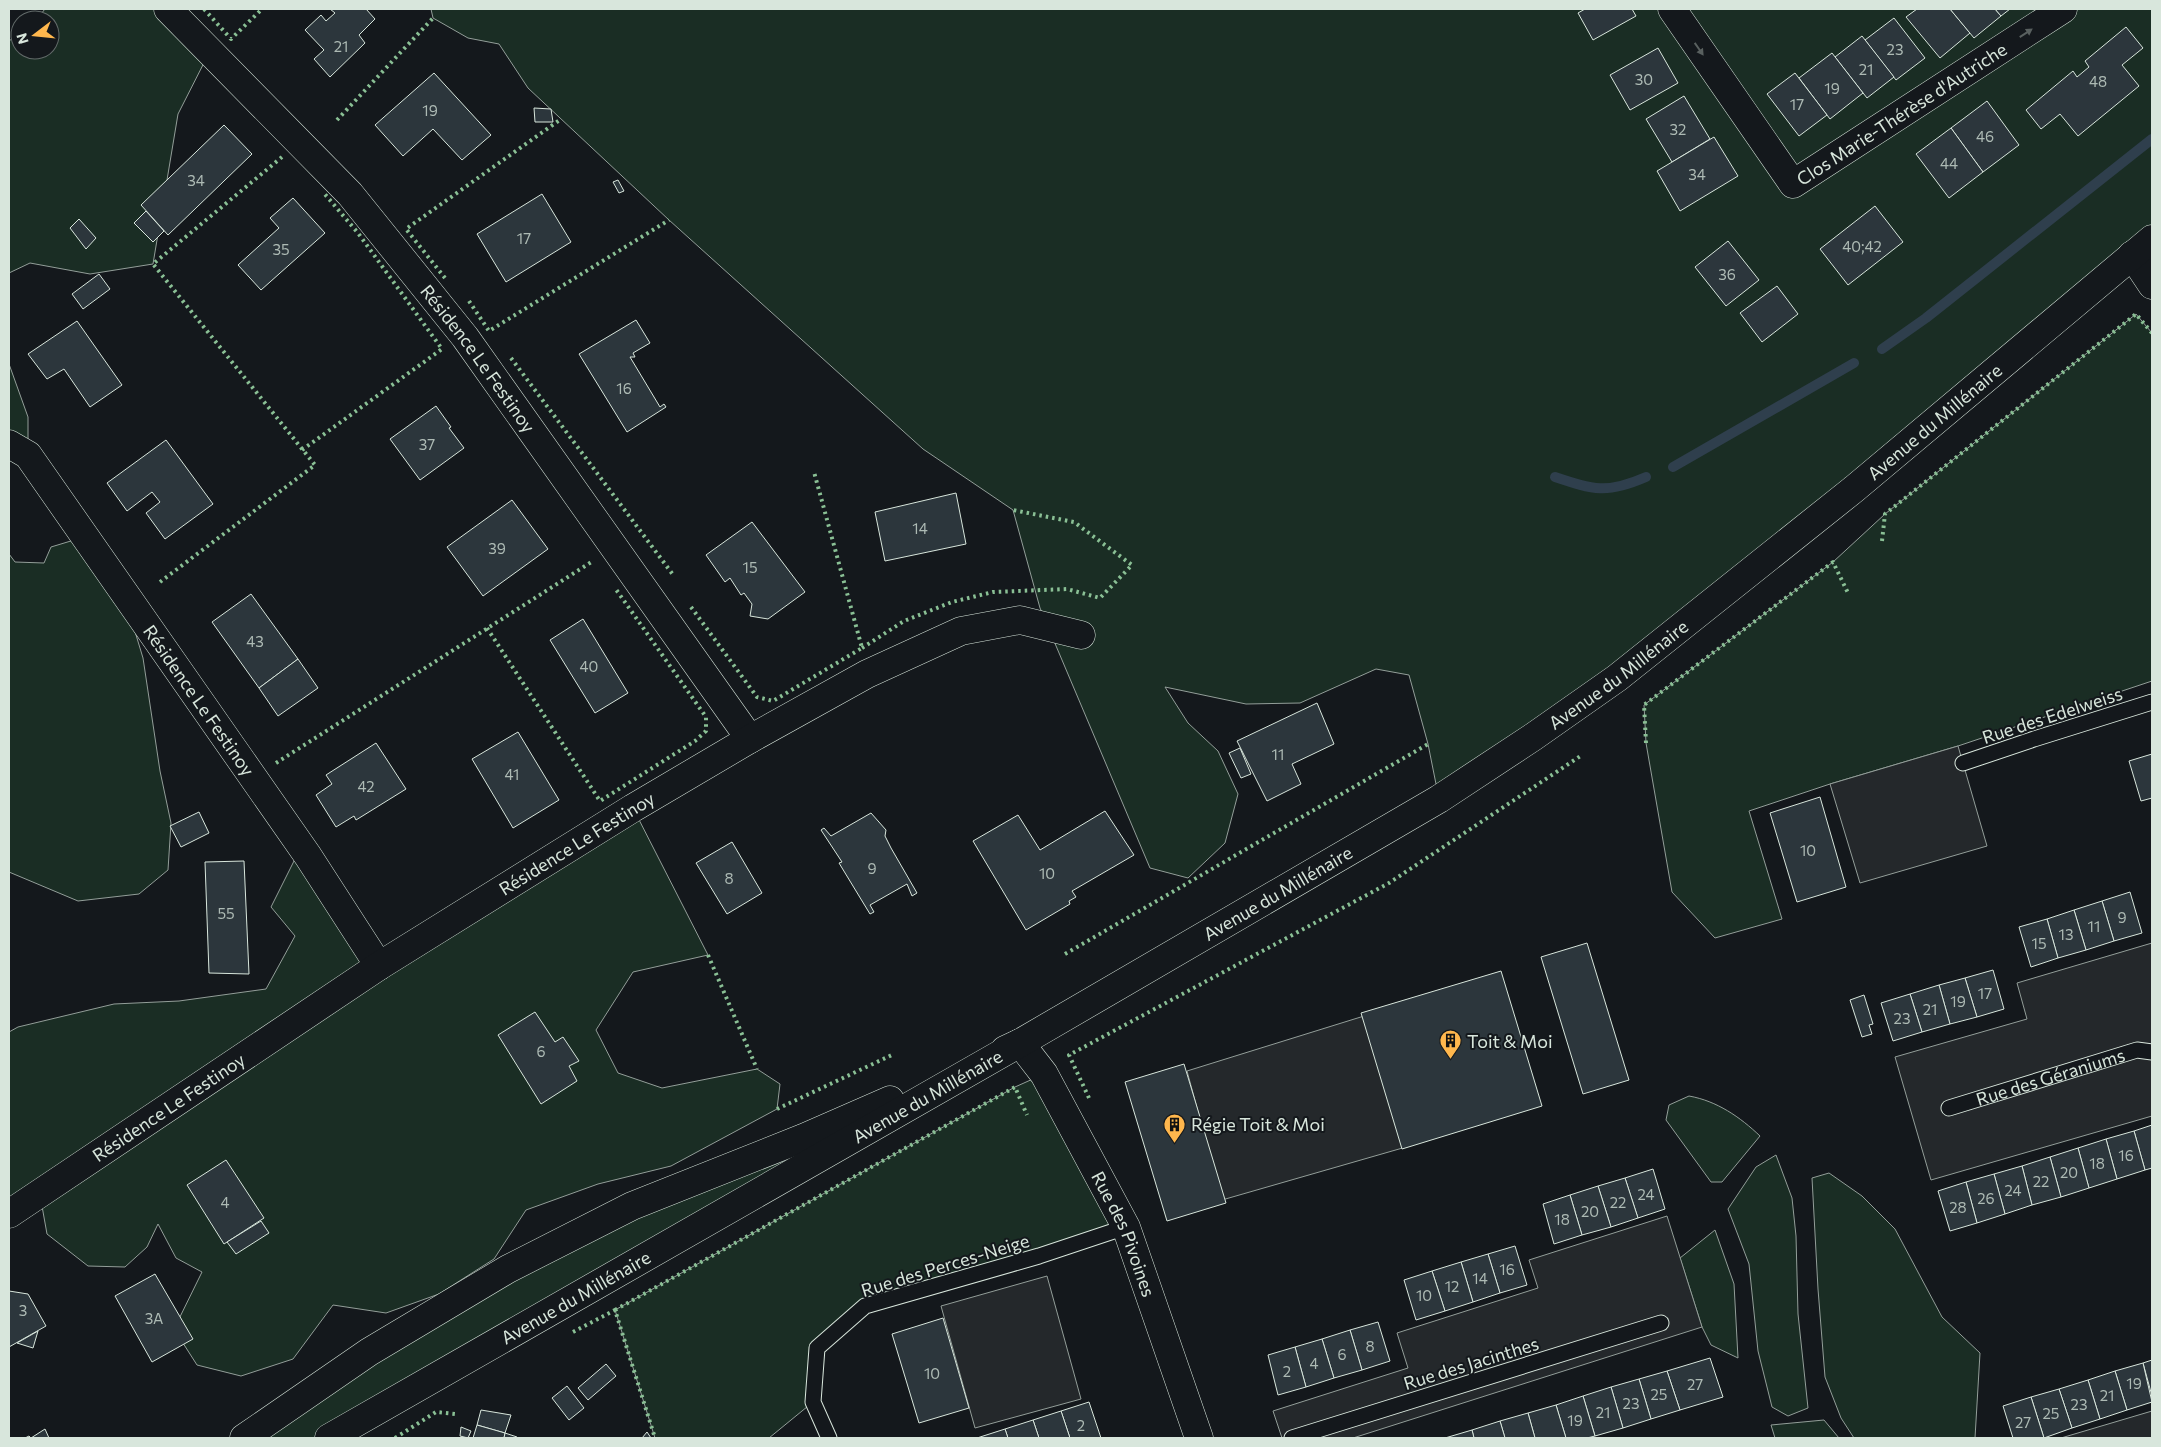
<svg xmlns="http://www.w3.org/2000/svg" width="2161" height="1447" font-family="Commissioner,sans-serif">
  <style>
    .green { fill: #1a2d24; stroke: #939e99 }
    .parking { fill: #24282b; stroke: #939e99 }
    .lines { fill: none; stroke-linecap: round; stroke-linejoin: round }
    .stream { stroke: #2f3f4d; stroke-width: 10 }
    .building { fill: #2c363c; stroke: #d8e6dc }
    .service-casing { stroke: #d8e6dc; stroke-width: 17 }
    .minor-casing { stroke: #d8e6dc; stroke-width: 29 }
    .service { stroke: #14181c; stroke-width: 15 }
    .minor { stroke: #14181c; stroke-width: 28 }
    .hedge { stroke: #8ac095; stroke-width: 4; stroke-dasharray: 2.5 4; stroke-linecap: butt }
    .oneway { fill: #59605f }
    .labels { text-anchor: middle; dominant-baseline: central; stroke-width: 4; stroke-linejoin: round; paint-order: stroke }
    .number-label { font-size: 15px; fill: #adbab4 }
    .street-label { font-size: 18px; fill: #d8e6dc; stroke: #14181c }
    .poi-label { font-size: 18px; fill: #d8e6dc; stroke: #14181c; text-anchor: start }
  </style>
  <rect width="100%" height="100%" fill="#14181c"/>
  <g class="green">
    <polygon points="45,9 171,9 210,51 178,114 153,264 90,274 30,263 9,273 9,41 20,33 20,50 50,50 50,20 36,20"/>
    <polygon points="431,9 2152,9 2152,239 1854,489 1439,799 1428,744 1409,675 1376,669 1300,703 1246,704 1165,687 1188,723 1218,751 1238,794 1225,843 1188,878 1150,868 1040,608 1013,510 923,449 669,220 528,88 499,44 468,38 433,18"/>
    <polygon points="2136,314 2152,333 2152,681 1958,746 1830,784 1749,811 1782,919 1715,938 1672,892 1646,743 1644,705 1833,562 1885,514"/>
    <polygon points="9,364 28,417 28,455 9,444"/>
    <polygon points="84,537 123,592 143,658 160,771 171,823 168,870 139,894 78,901 9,872 9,554 15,562 44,563 51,547"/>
    <polygon points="633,808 708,955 633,972 596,1030 618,1073 662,1088 757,1069 780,1084 777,1109 671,1166 598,1184 526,1210 494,1259 439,1294 386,1313 333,1305 293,1359 241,1376 197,1365 174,1329 202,1272 176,1258 158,1224 147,1247 125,1267 88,1266 47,1234 40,1195 9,1215 9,1032 18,1027 114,1004 179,1001 266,989 295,936 271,907 301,847 379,966"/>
    <polygon points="1020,1043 329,1438 244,1438 508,1269"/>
    <polygon points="1044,1074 1126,1227 865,1306 817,1348 813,1402 769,1438 655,1438 615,1310 1015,1087"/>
    <path d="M1689,1096C1717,1101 1740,1117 1760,1136L1722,1182H1711L1666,1120L1669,1105Z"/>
    <polygon points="1776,1155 1792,1198 1796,1236 1798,1314 1808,1408 1788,1416 1772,1407 1758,1351 1749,1264 1728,1209 1756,1167"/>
    <polygon points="1829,1173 1862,1196 1895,1229 1942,1317 1980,1353 1975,1438 1854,1438 1841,1418 1825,1377 1818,1289 1812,1178"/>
    <polygon points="1715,1230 1734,1284 1738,1358 1711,1345 1702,1327 1680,1258"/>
    <polygon points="1824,1420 1839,1438 1775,1438 1771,1425"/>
  </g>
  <g class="parking">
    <polygon points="1958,746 1987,846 1860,883 1830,784"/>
    <polygon points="2152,943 2152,1116 1931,1180 1895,1057 2027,1019 2017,983"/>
    <polygon points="1364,1016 1406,1147 1222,1200 1187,1071"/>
    <polygon points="1667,1216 1702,1327 1353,1438 1282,1438 1273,1411 1408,1368 1397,1333 1538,1288 1529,1260"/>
    <polygon points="1047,1276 1081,1399 975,1428 941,1306"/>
    <polygon points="2152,1411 2152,1438 2061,1438"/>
  </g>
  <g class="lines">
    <g class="stream">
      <polyline points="1882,349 1926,318 2152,139"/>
      <polyline points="1673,467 1854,363"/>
      <path d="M1555,477C1594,490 1607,494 1646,477"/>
    </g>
  </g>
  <g class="building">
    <polygon points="330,9 366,9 375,19 359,35 365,43 330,77 314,59 324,50 305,30 321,15 326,21 335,13"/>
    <polygon points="1585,9 1632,9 1636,16 1593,40 1578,13"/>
    <polygon points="1917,9 1950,9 1970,33 1940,58 1906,17"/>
    <polygon points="1950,9 1995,9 2001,16 1974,38"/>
    <polygon points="1995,9 2010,9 2001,16"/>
    <polygon points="1894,18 1925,58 1896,80 1865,40"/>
    <polygon points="2126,27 2143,48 2122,65 2139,86 2078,136 2060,114 2041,129 2026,110 2073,71 2077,77 2089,67 2085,61"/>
    <polygon points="1862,36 1894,77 1867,98 1835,57"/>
    <polygon points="1658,48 1678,83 1630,110 1610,75"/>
    <polygon points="1832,53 1863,93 1830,119 1799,78"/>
    <polygon points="434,73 491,135 462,160 433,129 403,156 375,125"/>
    <polygon points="1795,73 1827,115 1799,136 1767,94"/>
    <polygon points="1684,96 1710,139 1672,162 1646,119"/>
    <polygon points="1987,101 2019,145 1983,172 1951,128"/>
    <polygon points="534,108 551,109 553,122 535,122"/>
    <polygon points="224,125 252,154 168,235 141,205"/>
    <polygon points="1951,128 1983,172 1949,198 1916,154"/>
    <polygon points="1714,137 1738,176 1680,211 1657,171"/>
    <polygon points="618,180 624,191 619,193 613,182"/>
    <polygon points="542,194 571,242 506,282 477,234"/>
    <polygon points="293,198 325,233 261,290 238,265 279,228 270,218"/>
    <polygon points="1875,206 1903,242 1848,285 1820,249"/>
    <polygon points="146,211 164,231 153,242 134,223"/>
    <polygon points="79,219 96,238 86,249 70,228"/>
    <polygon points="1728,241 1759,280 1726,306 1695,267"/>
    <polygon points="99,274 110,289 83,309 72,294"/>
    <polygon points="1777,286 1798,314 1762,342 1740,313"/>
    <polygon points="636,320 650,343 633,353 635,357 630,357 660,407 664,404 666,407 627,432 579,354"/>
    <polygon points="77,321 122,385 90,407 64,369 47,379 28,354"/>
    <polygon points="436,406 451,427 449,428 464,448 420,480 390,439"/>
    <polygon points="166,440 213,504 165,539 146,513 160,502 152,492 127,511 107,483"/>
    <polygon points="956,493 966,544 885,561 875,512"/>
    <polygon points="512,500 548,549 483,596 447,547"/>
    <polygon points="752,522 805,592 768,619 750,616 752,604 744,593 741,595 730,578 725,582 706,555"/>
    <polygon points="251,594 298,659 259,688 212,622"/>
    <polygon points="583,619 628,693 595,713 550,640"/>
    <polygon points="298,659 318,688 278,716 259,688"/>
    <polygon points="1317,703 1334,744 1292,764 1301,784 1267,801 1237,741"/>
    <polygon points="518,732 559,800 513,828 472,759"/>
    <polygon points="376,743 406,789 356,820 354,816 336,827 316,795 332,784 326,775"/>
    <polygon points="1240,748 1251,774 1241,778 1229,753"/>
    <polygon points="2152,754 2152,798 2141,801 2129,761"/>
    <polygon points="1820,797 1846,887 1797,902 1770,813"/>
    <polygon points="1105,811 1134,855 1072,891 1076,897 1069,901 1070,904 1026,930 973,841 1018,815 1040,850"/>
    <polygon points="199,812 209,833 181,847 170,826"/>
    <polygon points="871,813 886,830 885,836 891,848 917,893 912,896 907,884 870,905 874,912 870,914 839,863 842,862 821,830 824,828 831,836"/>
    <polygon points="732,842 762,893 727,914 696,863"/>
    <polygon points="244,861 249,974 209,973 205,862"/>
    <polygon points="2130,892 2142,933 2114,941 2102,901"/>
    <polygon points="2102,901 2114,941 2086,950 2074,910"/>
    <polygon points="2074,910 2086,950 2058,958 2047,919"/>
    <polygon points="2047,919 2058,958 2031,967 2019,927"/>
    <polygon points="1587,943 1629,1080 1583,1094 1541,957"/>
    <polygon points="1993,970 2004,1009 1977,1017 1965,978"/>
    <polygon points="1501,971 1542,1106 1402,1149 1361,1013"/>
    <polygon points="1965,978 1977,1017 1950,1024 1939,985"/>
    <polygon points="1939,985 1950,1024 1922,1032 1910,994"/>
    <polygon points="1910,994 1922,1032 1893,1041 1881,1003"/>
    <polygon points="1864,995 1873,1024 1869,1025 1872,1034 1862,1037 1850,1000"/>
    <polygon points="535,1012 555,1042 563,1037 579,1061 569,1066 577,1081 541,1104 498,1035"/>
    <polygon points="1184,1064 1226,1203 1167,1221 1125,1082"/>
    <polygon points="2152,1125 2152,1168 2145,1170 2134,1131"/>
    <polygon points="2134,1131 2145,1170 2117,1179 2106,1139"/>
    <polygon points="2106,1139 2117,1179 2089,1188 2078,1148"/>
    <polygon points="2078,1148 2089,1188 2061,1197 2050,1157"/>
    <polygon points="2050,1157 2061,1197 2032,1205 2022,1166"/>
    <polygon points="226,1160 264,1218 224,1244 187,1185"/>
    <polygon points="2022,1166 2032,1205 2005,1214 1994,1174"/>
    <polygon points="1653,1169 1665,1209 1638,1218 1625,1178"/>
    <polygon points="1994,1174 2005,1214 1977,1223 1966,1182"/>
    <polygon points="1625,1178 1638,1218 1611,1227 1598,1186"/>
    <polygon points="1966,1182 1977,1223 1950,1231 1938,1191"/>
    <polygon points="1598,1186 1611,1227 1582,1235 1570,1195"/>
    <polygon points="1570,1195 1582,1235 1554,1244 1543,1204"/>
    <polygon points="261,1221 269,1233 236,1254 227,1242"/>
    <polygon points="1515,1246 1527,1285 1500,1293 1488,1254"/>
    <polygon points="1488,1254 1500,1293 1473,1302 1461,1262"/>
    <polygon points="1461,1262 1473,1302 1445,1311 1432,1271"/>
    <polygon points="1432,1271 1445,1311 1416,1320 1404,1280"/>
    <polygon points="155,1274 193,1339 152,1362 115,1296"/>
    <polygon points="9,1291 28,1294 46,1326 9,1347"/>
    <polygon points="943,1318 969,1408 919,1423 892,1334"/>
    <polygon points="1378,1322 1390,1361 1362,1370 1350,1330"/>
    <polygon points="1350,1330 1362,1370 1334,1378 1322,1339"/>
    <polygon points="38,1331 33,1348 17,1343"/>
    <polygon points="1322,1339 1334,1378 1306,1387 1295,1347"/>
    <polygon points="1295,1347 1306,1387 1278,1395 1268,1355"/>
    <polygon points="1710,1358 1723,1397 1680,1410 1667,1371"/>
    <polygon points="2152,1360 2152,1396 2143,1363"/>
    <polygon points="2143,1363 2152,1402 2127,1410 2115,1371"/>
    <polygon points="606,1364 616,1376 588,1400 578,1388"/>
    <polygon points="1667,1371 1680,1410 1651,1419 1639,1379"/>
    <polygon points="2115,1371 2127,1410 2100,1419 2088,1380"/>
    <polygon points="1639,1379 1651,1419 1623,1428 1611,1387"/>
    <polygon points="2088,1380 2100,1419 2072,1428 2059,1389"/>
    <polygon points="567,1386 584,1408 569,1420 552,1398"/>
    <polygon points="1611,1387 1623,1428 1595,1436 1583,1396"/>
    <polygon points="2059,1389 2072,1428 2044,1438 2031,1397"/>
    <polygon points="1583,1396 1595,1436 1587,1438 1566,1438 1556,1405"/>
    <polygon points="2031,1397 2044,1438 2013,1438 2003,1406"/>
    <polygon points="1089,1402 1101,1438 1070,1438 1061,1411"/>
    <polygon points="1556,1405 1566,1438 1535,1438 1528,1413"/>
    <polygon points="481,1410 511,1415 505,1433 477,1425"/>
    <polygon points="1061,1411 1070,1438 1039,1438 1033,1420"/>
    <polygon points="1528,1413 1535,1438 1505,1438 1500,1421"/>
    <polygon points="1033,1420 1039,1438 1008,1438 1005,1429"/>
    <polygon points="1500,1421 1505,1438 1474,1438 1472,1430"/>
    <polygon points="477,1425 505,1433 504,1438 473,1438"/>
    <polygon points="461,1427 471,1431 468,1438 460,1436"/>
    <polygon points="45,1429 49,1438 25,1438 29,1436 31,1438"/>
    <polygon points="1005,1429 1008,1438 977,1438"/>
    <polygon points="1472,1430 1474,1438 1445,1438"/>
    <polygon points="647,1432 651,1438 642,1438"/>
    <polygon points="505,1433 517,1437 516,1438 504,1438"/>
  </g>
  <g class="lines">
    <defs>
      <g id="service">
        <polyline points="1963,763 2034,739 2152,702"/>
        <path id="s1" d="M1949,1108L2137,1050L2152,1052"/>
        <polyline points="829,1438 813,1402 817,1348 865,1306 1039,1256 1126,1227"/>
        <polyline points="1292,1438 1661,1323"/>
      </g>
      <g id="minor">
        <path id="s2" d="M168,9L350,194L465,337L750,739"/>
        <path id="s3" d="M1672,9L1793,184L2063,9"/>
        <polyline points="2132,255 2152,285"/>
        <path id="s4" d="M9,444L28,455L308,856L379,966"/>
        <path id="s5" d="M1005,1050L1020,1043L1044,1074L1126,1227L1199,1438"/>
        <path id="s6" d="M9,1214L379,966L633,808L750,739L867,674L961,631L1020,620L1081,635"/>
        <polyline points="244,1438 369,1352 508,1269 632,1206 803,1138 890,1100"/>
        <path id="s7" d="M329,1438L1020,1043L1439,799L1533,737L1617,678L1854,489L2152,239"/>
      </g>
    </defs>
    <use href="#service" class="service-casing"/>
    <use href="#minor" class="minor-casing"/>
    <use href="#service" class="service"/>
    <use href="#minor" class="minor"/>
    <g class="hedge">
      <polyline points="204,9 231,39 262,9"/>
      <polyline points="337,120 433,18"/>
      <polyline points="445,278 406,229 561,119"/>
      <polyline points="469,301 489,331 669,220"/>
      <polyline points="511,358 674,576"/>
      <polyline points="302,450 442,349 358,233 323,192"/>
      <polyline points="1882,541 1885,514 2136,314 2152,333"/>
      <polyline points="160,582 315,465 153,264 282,157"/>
      <polyline points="691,607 757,697 773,701 862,648 814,472"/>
      <polyline points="487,628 600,801 695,741 706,731 706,717 615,588"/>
      <polyline points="862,648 904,621 952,602 993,592 1067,589 1100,598 1132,565 1074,522 1013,510"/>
      <polyline points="1646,743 1644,705 1833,562 1848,593"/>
      <polyline points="276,763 593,561"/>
      <polyline points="1065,954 1428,744"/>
      <polyline points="708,955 757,1069"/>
      <polyline points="1089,1098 1069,1055 1389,883 1582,755"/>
      <polyline points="777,1109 894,1054"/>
      <polyline points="615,1310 1015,1087 1027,1115"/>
      <polyline points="573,1332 615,1310 655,1438"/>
      <polyline points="395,1438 436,1412 455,1414"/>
    </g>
  </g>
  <defs><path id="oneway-solid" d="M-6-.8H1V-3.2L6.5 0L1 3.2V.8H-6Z" transform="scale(1.25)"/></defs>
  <g class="oneway">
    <use href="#oneway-solid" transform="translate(2026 33) rotate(-33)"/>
    <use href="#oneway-solid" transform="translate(1699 49) rotate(55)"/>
  </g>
  <defs>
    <symbol id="building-pin" viewBox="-11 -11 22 30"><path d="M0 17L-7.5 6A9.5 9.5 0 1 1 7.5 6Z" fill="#ffb74d" stroke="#14181c"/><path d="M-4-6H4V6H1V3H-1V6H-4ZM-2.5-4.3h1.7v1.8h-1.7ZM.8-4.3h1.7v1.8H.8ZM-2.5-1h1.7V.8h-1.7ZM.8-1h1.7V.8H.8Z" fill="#111"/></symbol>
  </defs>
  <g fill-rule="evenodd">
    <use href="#building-pin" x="1438" y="1028" width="25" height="34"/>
    <use href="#building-pin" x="1162" y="1112" width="25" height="34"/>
  </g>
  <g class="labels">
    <g class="number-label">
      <text x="341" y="46">21</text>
      <text x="1895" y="49">23</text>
      <text x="1866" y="69">21</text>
      <text x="1644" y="79">30</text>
      <text x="2098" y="81">48</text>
      <text x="1832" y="88">19</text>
      <text x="1797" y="104">17</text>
      <text x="430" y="110">19</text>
      <text x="1678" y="129">32</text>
      <text x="1985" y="136">46</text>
      <text x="1949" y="163">44</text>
      <text x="1697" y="174">34</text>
      <text x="196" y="180">34</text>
      <text x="524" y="238">17</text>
      <text x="1862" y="246">40;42</text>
      <text x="281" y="249">35</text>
      <text x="1727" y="274">36</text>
      <text x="624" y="388">16</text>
      <text x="427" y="444">37</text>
      <text x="920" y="528">14</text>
      <text x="497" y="548">39</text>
      <text x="750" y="567">15</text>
      <text x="255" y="641">43</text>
      <text x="589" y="666">40</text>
      <text x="1278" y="754">11</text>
      <text x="512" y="774">41</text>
      <text x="366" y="786">42</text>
      <text x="1808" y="850">10</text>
      <text x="872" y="868">9</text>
      <text x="1047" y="873">10</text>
      <text x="729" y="878">8</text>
      <text x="226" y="913">55</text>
      <text x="2122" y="917">9</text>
      <text x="2094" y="926">11</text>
      <text x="2066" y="934">13</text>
      <text x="2039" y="943">15</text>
      <text x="1985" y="993">17</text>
      <text x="1958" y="1001">19</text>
      <text x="1930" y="1009">21</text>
      <text x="1902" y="1018">23</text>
      <text x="541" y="1051">6</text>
      <text x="2126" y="1155">16</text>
      <text x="2097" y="1163">18</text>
      <text x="2069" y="1172">20</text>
      <text x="2041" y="1181">22</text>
      <text x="2013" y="1190">24</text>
      <text x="1646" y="1194">24</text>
      <text x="1986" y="1198">26</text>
      <text x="225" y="1202">4</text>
      <text x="1618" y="1202">22</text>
      <text x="1958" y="1207">28</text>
      <text x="1590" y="1211">20</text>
      <text x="1562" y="1219">18</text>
      <text x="1507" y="1269">16</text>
      <text x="1480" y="1278">14</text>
      <text x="1452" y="1286">12</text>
      <text x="1424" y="1295">10</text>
      <text x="23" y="1310">3</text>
      <text x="154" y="1318">3A</text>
      <text x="1370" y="1346">8</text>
      <text x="1342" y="1354">6</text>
      <text x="1314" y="1363">4</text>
      <text x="1287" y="1371">2</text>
      <text x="932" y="1373">10</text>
      <text x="2134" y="1383">19</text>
      <text x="1695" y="1384">27</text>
      <text x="1659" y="1394">25</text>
      <text x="2107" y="1395">21</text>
      <text x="1631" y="1403">23</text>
      <text x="2079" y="1404">23</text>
      <text x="1603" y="1412">21</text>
      <text x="2051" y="1413">25</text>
      <text x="1575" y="1420">19</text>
      <text x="2023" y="1422">27</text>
      <text x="1081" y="1425">2</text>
    </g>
    <g class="street-label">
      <text stroke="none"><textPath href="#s3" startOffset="342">Clos Marie-Thérèse d'Autriche</textPath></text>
      <text stroke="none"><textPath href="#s2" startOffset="468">Résidence Le Festinoy</textPath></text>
      <text stroke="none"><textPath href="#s7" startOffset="1904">Avenue du Millénaire</textPath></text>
      <text stroke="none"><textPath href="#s7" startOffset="1499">Avenue du Millénaire</textPath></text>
      <text stroke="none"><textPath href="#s4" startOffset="321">Résidence Le Festinoy</textPath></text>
      <text transform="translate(2052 715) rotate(-18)">Rue des Edelweiss</text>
      <text stroke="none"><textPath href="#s6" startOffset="678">Résidence Le Festinoy</textPath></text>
      <text stroke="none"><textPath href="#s7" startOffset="1094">Avenue du Millénaire</textPath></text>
      <text stroke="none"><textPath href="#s1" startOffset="106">Rue des Géraniums</textPath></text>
      <text stroke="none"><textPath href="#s7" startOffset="689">Avenue du Millénaire</textPath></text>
      <text stroke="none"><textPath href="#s6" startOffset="192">Résidence Le Festinoy</textPath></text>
      <text stroke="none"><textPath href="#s5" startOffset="235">Rue des Pivoines</textPath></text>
      <text transform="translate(945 1265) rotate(-17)">Rue des Perces-Neige</text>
      <text stroke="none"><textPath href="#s7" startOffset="284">Avenue du Millénaire</textPath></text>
      <text transform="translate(1471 1363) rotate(-17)">Rue des Jacinthes</text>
    </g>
    <g class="poi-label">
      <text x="1467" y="1041">Toit &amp; Moi</text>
      <text x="1191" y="1124">Régie Toit &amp; Moi</text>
    </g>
  </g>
  <rect width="2161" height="1447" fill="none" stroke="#d8e6dc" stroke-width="20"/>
  <g transform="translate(35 35) rotate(254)"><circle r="24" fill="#14181c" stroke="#626a69"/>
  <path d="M0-4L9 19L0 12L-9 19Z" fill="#ffb74d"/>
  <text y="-8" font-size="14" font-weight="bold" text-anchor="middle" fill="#d8e6dc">N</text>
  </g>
</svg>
